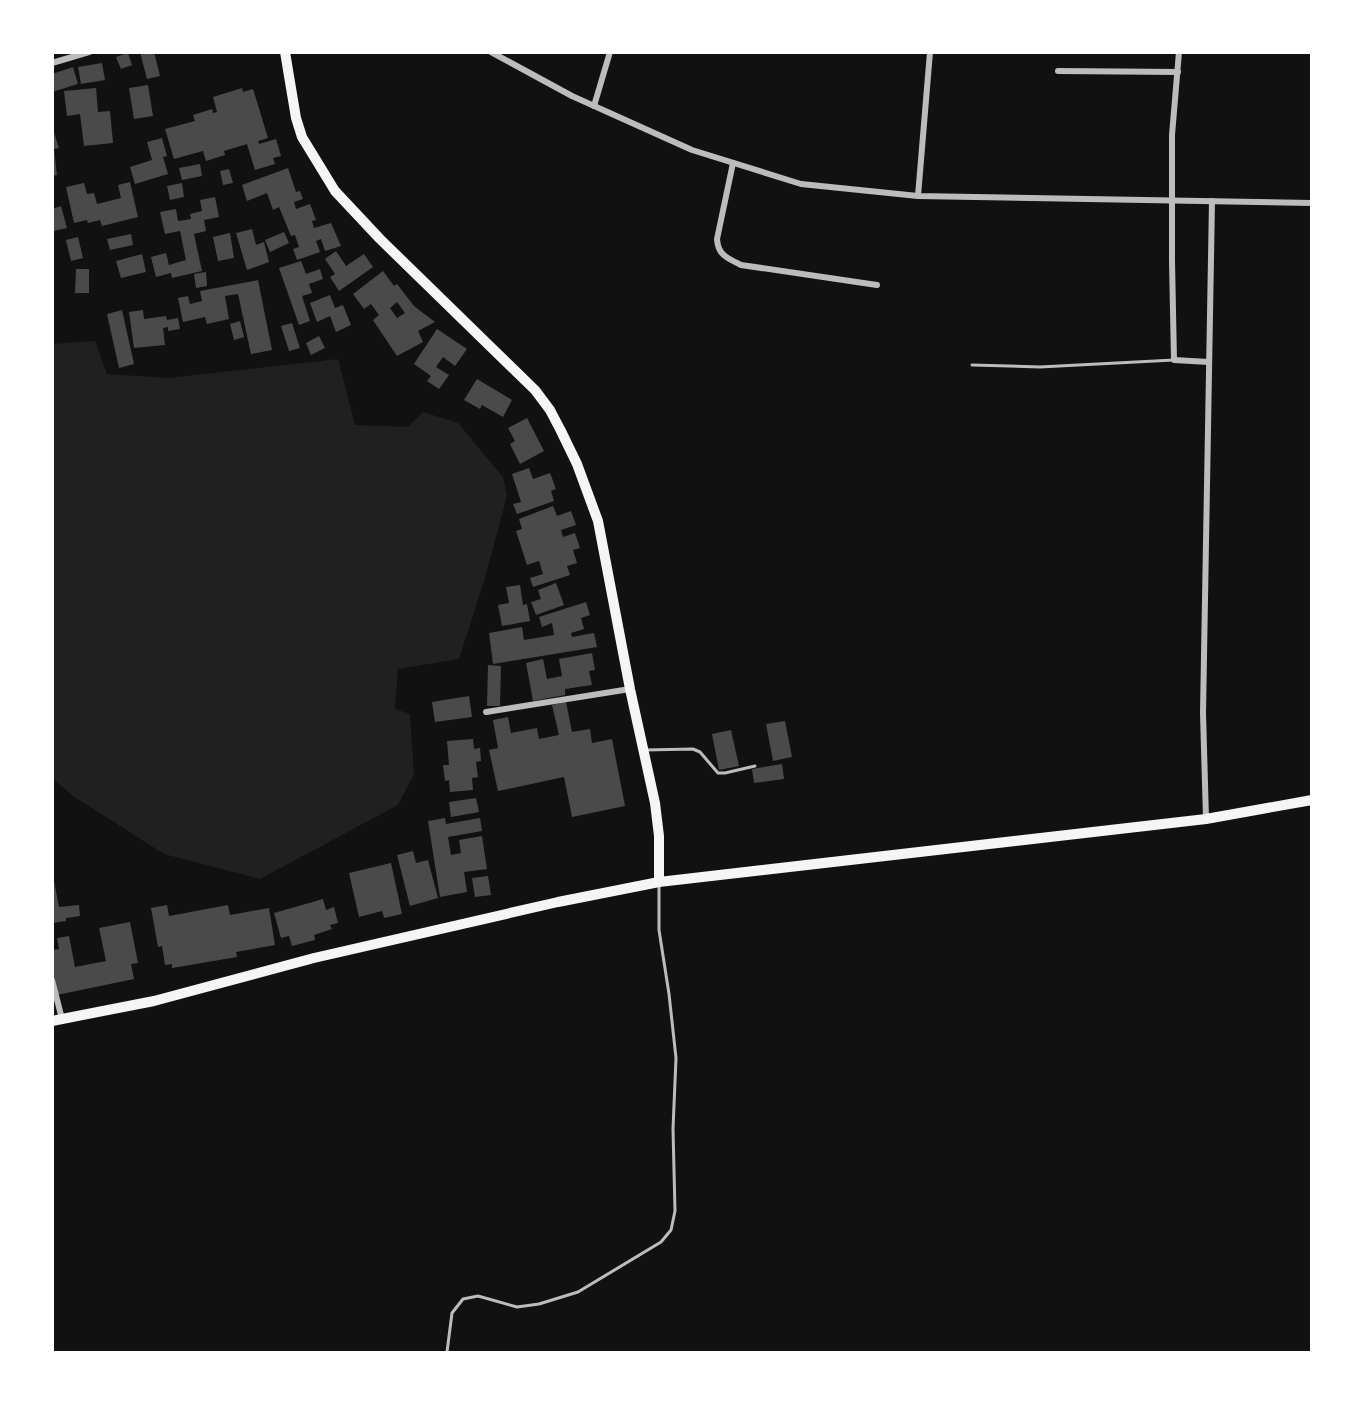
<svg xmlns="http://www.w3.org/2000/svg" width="1364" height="1405" font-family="Mulish,sans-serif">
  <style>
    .green { fill: #202020 }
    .building { fill: #4a4a4a; fill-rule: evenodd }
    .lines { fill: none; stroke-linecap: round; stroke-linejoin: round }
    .service { stroke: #bcbcbc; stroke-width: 3 }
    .minor { stroke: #bcbcbc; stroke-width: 6 }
    .trunk { stroke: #f5f5f5; stroke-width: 10 }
  </style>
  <rect width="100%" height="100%" fill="#111"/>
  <polygon class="green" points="95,341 107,374 168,378 338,359 355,425 408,427 423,412 458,423 503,477 507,496 485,578 459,659 398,669 395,709 410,714 414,774 398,805 260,879 164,854 73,796 53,779 53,344"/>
  <g class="building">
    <polygon points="140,52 154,52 160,76 147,79"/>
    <polygon points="128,53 132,65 121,69 116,57"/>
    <polygon points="102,63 105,80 81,84 78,67"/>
    <polygon points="73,67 78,84 52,92 52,74"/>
    <polygon points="148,85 153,116 134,119 129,88"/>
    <polygon points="96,88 98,112 110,111 113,143 84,146 80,114 67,116 64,91"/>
    <polygon points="242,88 243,92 253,89 268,138 258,141 259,144 276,139 281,156 273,158 275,164 255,170 247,144 224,151 225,155 206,161 203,151 174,159 165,129 195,121 193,115 212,109 213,113 217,112 213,97"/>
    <polygon points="52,126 59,148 54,149 57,175 52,176"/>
    <polygon points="162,138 167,156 163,157 168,174 135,184 130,167 152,160 147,142"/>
    <polygon points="200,164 202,176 182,180 179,168"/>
    <polygon points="288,168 296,192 300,191 303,199 294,202 296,209 310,204 316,220 312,221 314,228 331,223 341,246 325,251 321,239 316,241 320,252 297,260 293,249 299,247 295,235 291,236 279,207 273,210 267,193 247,201 242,185"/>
    <polygon points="229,169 233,183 223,185 220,171"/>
    <polygon points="130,182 138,217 102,226 100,220 88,223 87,220 74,223 66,187 84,183 87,194 94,193 97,204 121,198 118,185"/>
    <polygon points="182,183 184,197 170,200 167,186"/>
    <polygon points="215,197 219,217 204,220 206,231 194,234 202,271 172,278 171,273 156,277 151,257 166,253 169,265 186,260 180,231 165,234 160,212 176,209 178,221 191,219 190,214 202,211 200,200"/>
    <polygon points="61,206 67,228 54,231 52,209"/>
    <polygon points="252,229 256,245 264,242 269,262 247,270 236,233"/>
    <polygon points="284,232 289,243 270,252 265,240"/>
    <polygon points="230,233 234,258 218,261 213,237"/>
    <polygon points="131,234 133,245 110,250 107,239"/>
    <polygon points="78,237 83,258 71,261 66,240"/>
    <polygon points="336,251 346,266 364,254 373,267 339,291 330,277 335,274 325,259"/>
    <polygon points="142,254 146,272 121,278 116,261"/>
    <polygon points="301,261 306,274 320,269 323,279 309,284 312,293 302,296 310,321 299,325 279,268"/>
    <polygon points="76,269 89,269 89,293 75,293"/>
    <path d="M383,271L394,286L397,284L414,306L435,322L418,331L423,342L397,356L373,320L379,315L371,304L364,309L353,294ZM397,302L405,313L397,318L390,308Z"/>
    <polygon points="206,272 207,286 196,288 194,274"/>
    <polygon points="258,280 272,350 251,354 238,294 225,296 229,319 207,324 205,317 183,322 178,298 188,296 190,304 202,301 200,291"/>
    <polygon points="330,295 335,308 343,305 351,325 336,332 330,316 317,322 310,303"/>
    <polygon points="122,310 134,364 119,368 107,314"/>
    <polygon points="143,310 144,319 166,316 167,320 178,318 180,329 168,331 168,327 163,328 165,345 134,348 129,312"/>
    <polygon points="240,321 244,337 234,340 230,324"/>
    <polygon points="292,323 300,348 289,351 281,326"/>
    <polygon points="437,329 467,349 455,366 443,357 436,367 449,375 439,389 427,381 431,376 414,364"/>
    <polygon points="319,336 325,348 311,355 306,343"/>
    <polygon points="477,379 512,400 503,417 482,405 480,409 464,400"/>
    <polygon points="527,418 544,451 520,464 510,444 515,441 508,428"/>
    <polygon points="529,468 533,479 550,473 556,489 551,491 554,501 517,514 513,504 521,502 512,474"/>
    <polygon points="553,506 557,516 571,511 576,525 561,530 563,537 575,533 580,548 573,550 577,563 567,566 570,575 533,587 530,578 543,574 539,561 527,565 516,531 522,529 519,519"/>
    <polygon points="556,583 564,605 536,615 531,602 541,599 538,590"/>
    <polygon points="520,585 523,605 527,604 530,621 502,626 498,605 509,603 506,587"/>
    <polygon points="586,602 590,615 581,618 584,629 571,633 572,637 594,633 597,647 493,664 489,633 522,627 524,640 554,635 552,623 542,627 539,617"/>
    <polygon points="592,653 595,670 589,671 592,685 565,689 565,695 533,701 526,663 543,659 547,679 562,676 559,659"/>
    <polygon points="488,665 501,666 500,706 487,706"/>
    <polygon points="469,696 472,717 435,722 432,702"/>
    <polygon points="566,702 572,732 590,729 592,743 612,739 625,806 572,817 564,777 498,791 489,750 498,748 493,720 508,717 511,733 537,728 539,739 559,735 552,705"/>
    <polygon points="785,721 792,757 773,761 766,724"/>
    <polygon points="731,730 739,766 719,770 712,734"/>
    <polygon points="473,739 474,749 480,748 481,761 476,762 478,777 472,778 473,790 450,792 449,780 445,781 443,765 449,765 447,741"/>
    <polygon points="782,764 784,779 754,783 752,769"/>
    <polygon points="476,798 479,812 451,817 449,802"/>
    <polygon points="445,818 446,824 480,818 482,831 448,837 451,855 461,853 459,840 482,836 487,869 464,872 467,892 440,897 428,821"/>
    <polygon points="413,851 416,863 428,860 438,898 410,906 397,855"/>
    <polygon points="391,863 402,914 384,918 382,911 359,917 349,873"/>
    <polygon points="52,870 59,907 79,905 80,916 66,918 66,921 52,923"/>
    <polygon points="488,876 491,895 475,897 472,878"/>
    <polygon points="323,899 326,910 334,907 338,923 330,925 332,929 314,935 315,940 292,946 289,936 281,938 274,913"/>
    <polygon points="167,905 169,916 228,905 230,915 269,908 275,945 236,952 237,957 172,968 172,964 165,965 162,946 158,947 151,908"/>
    <polygon points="130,922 138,963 131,964 134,979 57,995 52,972 52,950 59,949 57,938 69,936 75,967 106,961 99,928"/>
  </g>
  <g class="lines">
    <g class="service">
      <polyline points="972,365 1040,367 1174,360"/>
      <polyline points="645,750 693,749 700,752 718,773 725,773 755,766"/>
      <polyline points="447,1352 452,1313 463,1299 478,1296 517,1307 539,1304 578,1292 661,1242 671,1230 675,1211 673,1129 676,1058 669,994 659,930 659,883"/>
    </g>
    <g class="minor">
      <polyline points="491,52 572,96 692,150 801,184 918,196 1312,203"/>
      <polyline points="1179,52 1172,135 1172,261 1174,360 1209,362"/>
      <polyline points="52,63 89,52"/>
      <polyline points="1058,71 1178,72"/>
      <polyline points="594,106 610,52"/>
      <path d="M733,163L717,239C718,255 727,258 741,265L877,285"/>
      <polyline points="918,196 930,52"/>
      <polyline points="486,712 630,689"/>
      <polyline points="1206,819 1203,713 1212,201"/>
      <polyline points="52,980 62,1019"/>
    </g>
    <g class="trunk">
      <polyline points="285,52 296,118 302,137 335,191 380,239 535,390 550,410 561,431 577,464 598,521 630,689 655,803 659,836 659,882"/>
      <polyline points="52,1021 154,1001 314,958 558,902 659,882 1206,819 1312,800"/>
    </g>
  </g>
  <rect width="1364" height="1405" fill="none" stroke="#ffffff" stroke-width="108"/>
</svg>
